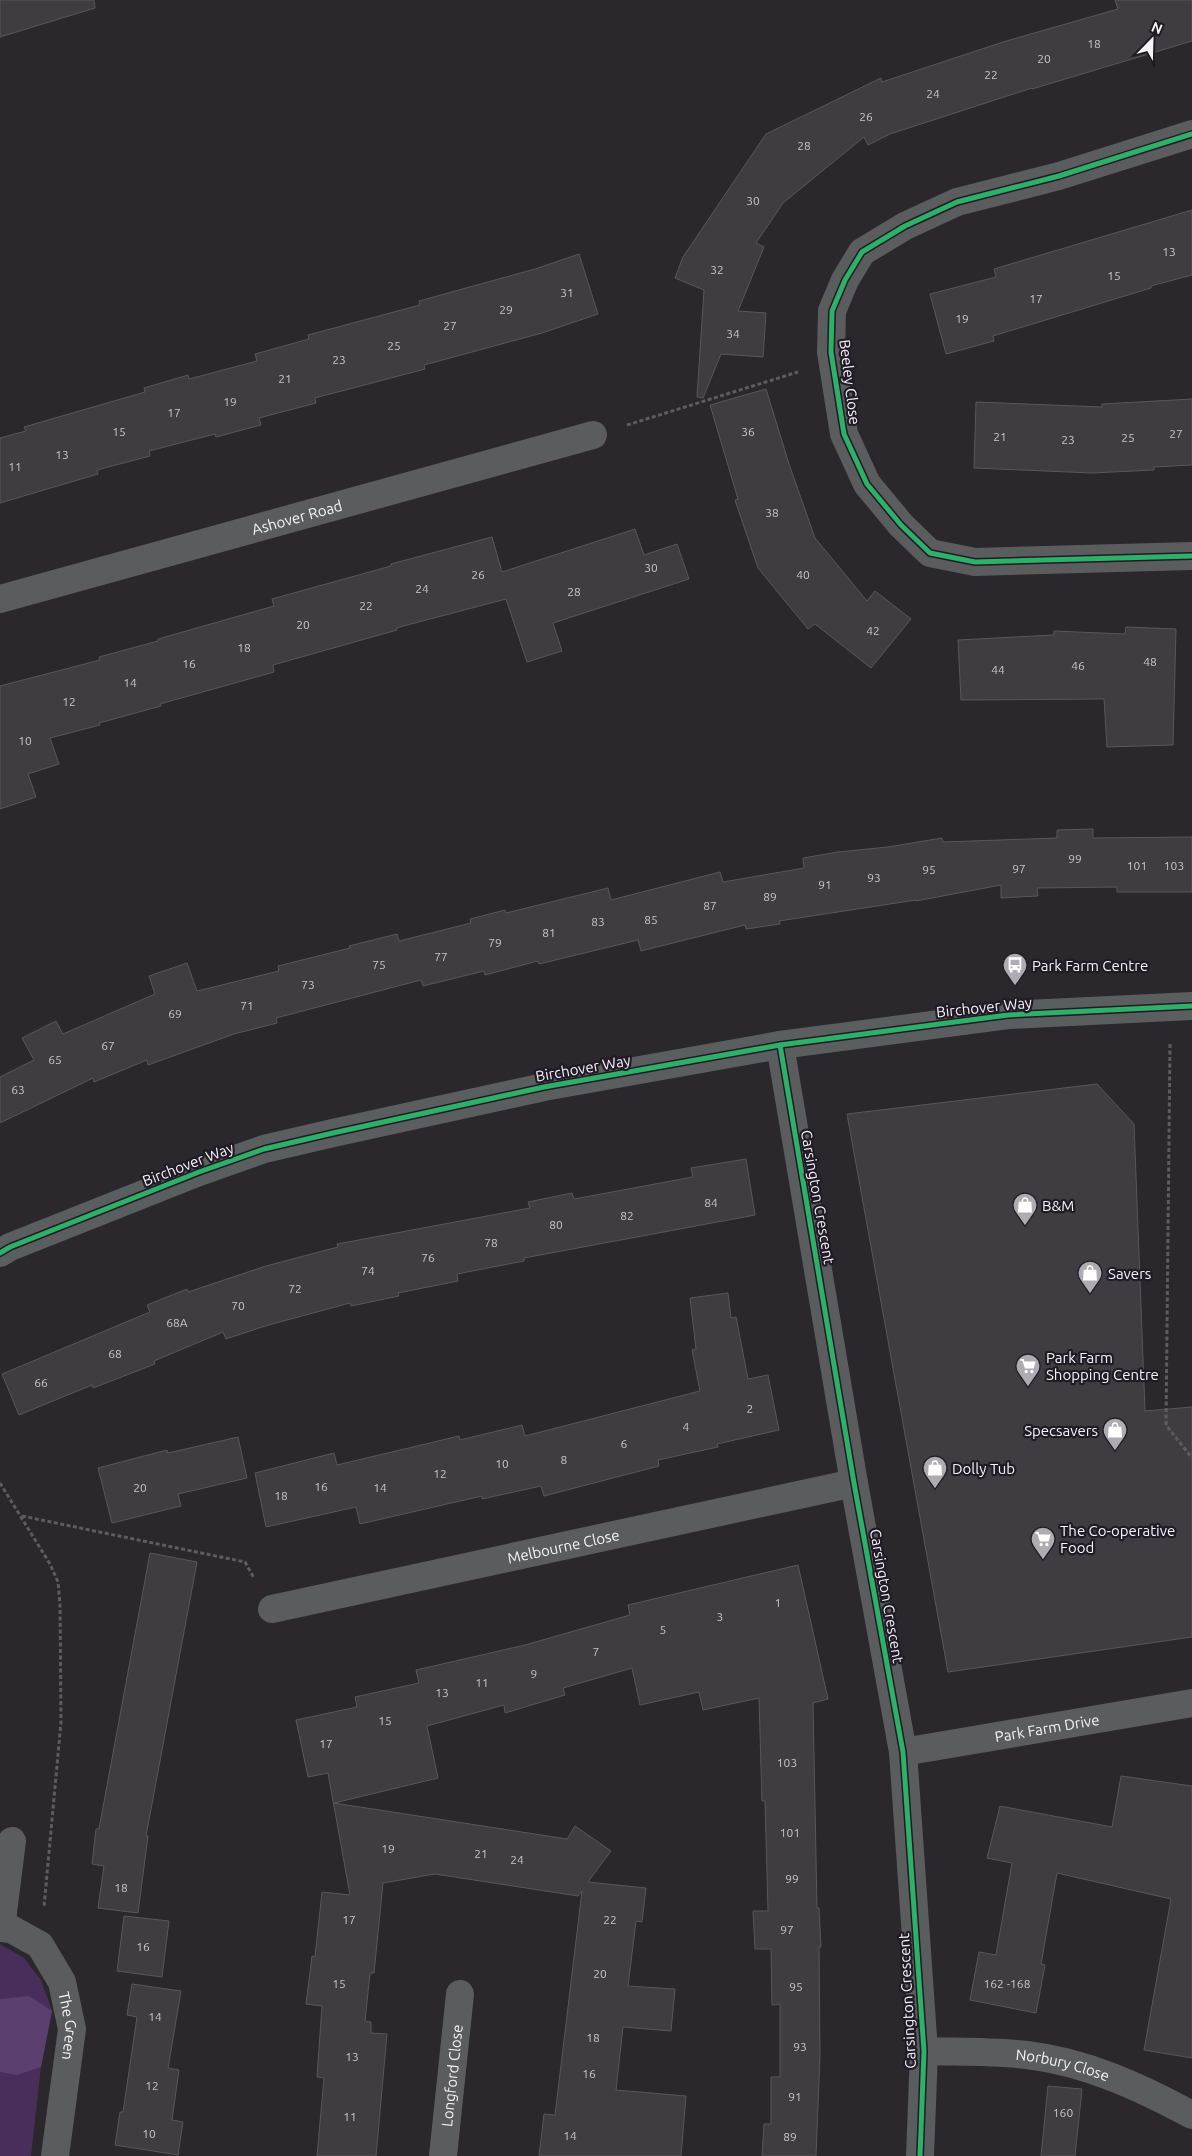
<svg xmlns="http://www.w3.org/2000/svg" width="1192" height="2156" font-family="Ubuntu,sans-serif">
  <style>
    .green { fill: #472e5b }
    .forest { fill: #5a3f6f }
    .building { fill: #3f3d41; stroke: #5a575c }
    .lines { fill: none; stroke-linecap: round; stroke-linejoin: round }
    .path { stroke: #5c5d5f; stroke-width: 3; stroke-dasharray: 4 2.5; stroke-linecap: butt }
    .street { stroke: #5b5c5d; stroke-width: 28 }
    .secondary { stroke: #5b5e5e; stroke-width: 28 }
    .cycleway-casing { stroke: #211b26; stroke-width: 8 }
    .cycleway { stroke: #2db169; stroke-width: 5 }
    .labels { text-anchor: middle; dominant-baseline: central; stroke-width: 4.5; stroke-linejoin: round; paint-order: stroke }
    .number-label { font-size: 12px; fill: #c8c5cc }
    .street-label { font-size: 15px; fill: #f6f2fa; stroke: #211b26 }
    .poi-label { font-size: 15px; fill: #f6f2fa; stroke: #211b26; text-anchor: start }
  </style>
  <rect width="100%" height="100%" fill="#2a272d"/>
  <polygon class="green" points="0,1944 24,1958 41,1980 52,2011 41,2067 31,2156 0,2156"/>
  <polygon class="forest" points="29,1996 52,2011 41,2067 17,2075 0,2072 0,1999"/>
  <g class="building">
    <polygon points="0,0 94,0 95,8 0,37"/>
    <polygon points="1115,0 1192,0 1192,41 1032,89 1032,88 890,134 868,145 864,137 783,203 756,243 764,247 738,311 766,313 763,357 721,354 703,398 697,397 704,290 675,278 683,257 766,134 881,78 882,82 1003,42 1118,9"/>
    <polygon points="1192,210 1192,275 1151,286 1151,288 993,336 994,341 946,354 930,294 996,277 994,269"/>
    <polygon points="579,254 598,314 542,333 424,365 425,369 315,398 316,403 259,418 261,425 216,437 215,434 149,451 150,456 97,470 98,474 0,503 0,438 26,431 24,427 145,392 144,388 188,375 189,379 257,361 255,354 309,339 308,335 420,305 419,301 535,269"/>
    <polygon points="766,389 789,464 815,538 867,601 875,591 911,619 871,668 815,624 808,629 758,568 735,500 738,499 710,405"/>
    <polygon points="1192,399 1192,465 1154,467 1154,470 1092,473 974,468 976,402 1102,407 1102,404"/>
    <polygon points="635,529 644,555 677,544 689,579 553,623 562,651 527,662 506,599 396,628 397,630 273,665 274,672 160,704 161,706 99,723 100,725 50,738 59,764 28,774 36,797 0,809 0,686 100,660 99,657 158,641 158,639 274,606 272,599 391,566 391,564 492,537 502,572"/>
    <polygon points="1126,627 1176,629 1173,745 1107,747 1104,699 961,700 958,640 1054,635 1054,631 1125,634"/>
    <polygon points="1093,829 1093,838 1192,837 1192,892 1117,892 1117,887 1037,888 1038,896 1001,898 1001,885 916,901 916,900 779,921 780,924 746,929 745,925 641,951 638,940 539,964 538,961 485,975 484,971 423,986 421,980 276,1018 277,1023 234,1034 148,1065 147,1060 94,1082 93,1078 0,1123 0,1077 34,1060 22,1038 56,1021 63,1034 155,994 149,976 187,963 197,991 279,971 278,966 350,948 349,946 397,934 399,941 471,923 470,919 505,910 506,913 608,888 611,900 720,872 723,882 804,868 803,858 838,852 888,847 942,838 943,842 1057,838 1057,830"/>
    <polygon points="1097,1084 1134,1124 1145,1411 1192,1407 1192,1637 948,1672 847,1114"/>
    <polygon points="746,1159 755,1215 524,1258 524,1261 457,1274 458,1281 398,1293 399,1296 351,1306 350,1303 265,1326 226,1339 223,1332 154,1361 155,1364 93,1388 92,1385 19,1415 2,1374 150,1312 147,1305 187,1289 188,1292 266,1266 338,1247 337,1244 530,1208 528,1202 572,1193 574,1199 693,1177 691,1168"/>
    <polygon points="728,1293 731,1318 736,1317 748,1379 768,1375 779,1430 717,1444 718,1447 658,1460 659,1466 544,1496 541,1486 482,1499 482,1496 360,1524 356,1507 266,1527 255,1473 334,1453 337,1465 459,1436 460,1440 522,1425 525,1436 700,1391 692,1350 696,1349 690,1298"/>
    <polygon points="238,1437 247,1478 178,1494 181,1506 112,1523 98,1468 167,1450 168,1453"/>
    <polygon points="150,1553 197,1562 146,1836 148,1836 138,1913 98,1908 104,1866 92,1864 96,1829 99,1829"/>
    <polygon points="798,1565 828,1699 813,1703 817,1908 819,1908 821,1947 819,1947 820,2055 816,2156 762,2156 764,2124 771,2124 771,2077 780,2077 780,2004 772,2005 771,1949 755,1949 753,1911 768,1911 765,1801 762,1801 759,1698 703,1710 699,1692 640,1705 632,1668 563,1688 565,1695 505,1713 504,1705 427,1726 438,1778 334,1803 567,1839 575,1826 611,1851 588,1882 646,1888 642,1922 636,1921 628,1986 675,1989 671,2031 623,2027 616,2090 686,2096 681,2156 539,2156 544,2114 555,2115 582,1891 578,1896 435,1874 383,1883 374,1973 370,1973 365,2021 371,2022 371,2033 387,2034 376,2156 317,2156 324,2078 317,2077 322,2006 306,2004 312,1956 315,1957 322,1892 350,1895 328,1773 308,1777 296,1720 357,1707 355,1697 419,1683 416,1670 525,1645 630,1615 628,1605"/>
    <polygon points="1121,1776 1192,1786 1192,2058 1144,2050 1171,1899 1057,1873 1041,1964 1045,1965 1036,2013 970,2000 979,1952 996,1955 1012,1863 987,1858 1000,1806 1112,1827"/>
    <polygon points="124,1916 169,1921 162,1977 117,1971"/>
    <polygon points="132,1984 181,1991 168,2068 179,2070 172,2120 183,2122 178,2155 115,2145 120,2112 123,2112 137,2017 127,2015"/>
    <polygon points="1048,2086 1082,2089 1075,2156 1041,2156"/>
  </g>
  <g class="lines">
    <g class="path">
      <polyline points="627,425 798,372"/>
      <polyline points="1170,1044 1166,1425 1192,1458"/>
      <polyline points="0,1483 50,1564 58,1582 60,1604 61,1722 44,1907"/>
      <polyline points="22,1516 245,1562 254,1578"/>
    </g>
    <g class="street">
      <polyline points="1192,134 1059,176 957,202 905,226 862,252 845,280 832,311 831,352 844,434 867,484 901,525 930,553 975,562 1192,556"/>
      <path id="s1" d="M0,599L593,435"/>
      <polyline points="780,1045 854,1483 903,1752 924,2051 920,2156"/>
      <path id="s2" d="M272,1609L854,1483"/>
      <path id="s3" d="M903,1752L1192,1703"/>
      <path id="s4" d="M0,1928L11,1929L40,1945L62,1982L72,2029L55,2156"/>
      <polyline points="1,1928 12,1841"/>
      <path id="s5" d="M924,2051C958,2052 993,2051 1027,2055C1086,2062 1140,2087 1192,2115"/>
      <path id="s6" d="M443,2156L460,1994"/>
    </g>
    <polyline class="secondary" points="0,1253 10,1247 199,1172 264,1149 333,1133 544,1087 780,1045 1008,1015 1192,1006"/>
    <defs>
      <g id="cycleway">
        <polyline points="1192,134 1059,176 957,202 905,226 862,252 845,280 832,311 831,352 844,434 867,484 901,525 930,553 975,562 1192,556"/>
        <polyline points="780,1045 854,1483 903,1752 924,2051 920,2156"/>
        <polyline points="0,1253 10,1247 199,1172 264,1149 333,1133 544,1087 780,1045 1008,1015 1192,1006"/>
      </g>
    </defs>
    <use href="#cycleway" class="cycleway-casing"/>
    <use href="#cycleway" class="cycleway"/>
  </g>
  <defs>
    <symbol id="bus-pin" viewBox="-11 -11 22 30"><path d="M0 17L-7.5 6A9.5 9.5 0 1 1 7.5 6Z" fill="#afabb2" stroke="#211b26"/><path d="M-5-6H5V4H4V6H2V4H-2V6H-4V4H-5ZM-3.5-4V0h7V-4ZM-3.5 1.2v1.5H-2V1.2ZM2 1.2v1.5H3.5V1.2Z" fill="#fff"/></symbol>
    <symbol id="shop-pin" viewBox="-11 -11 22 30"><path d="M0 17L-7.5 6A9.5 9.5 0 1 1 7.5 6Z" fill="#afabb2" stroke="#211b26"/><path d="M-5-2.5h2.3a2.7 3.5 0 0 1 5.4 0H5L5.5 6h-11ZM-1.5-2.5h3a1.5 2.3 0 0 0-3 0Z" fill="#fff"/></symbol>
    <symbol id="supermarket-pin" viewBox="-11 -11 22 30"><path d="M0 17L-7.5 6A9.5 9.5 0 1 1 7.5 6Z" fill="#afabb2" stroke="#211b26"/><path d="M-6-5.5h2.5l.6 2H6L4.5 2H-2.5L-4.4-4H-6ZM-1.5 3.2a1.3 1.3 0 1 0 .1 0ZM3 3.2a1.3 1.3 0 1 0 .1 0Z" fill="#fff"/></symbol>
  </defs>
  <g fill-rule="evenodd">
    <use href="#bus-pin" x="1001" y="951" width="28" height="38"/>
    <use href="#shop-pin" x="1011" y="1191" width="28" height="38"/>
    <use href="#shop-pin" x="1076" y="1259" width="28" height="38"/>
    <use href="#supermarket-pin" x="1014" y="1352" width="28" height="38"/>
    <use href="#shop-pin" x="1101" y="1416" width="28" height="38"/>
    <use href="#shop-pin" x="921" y="1454" width="28" height="38"/>
    <use href="#supermarket-pin" x="1029" y="1525" width="28" height="38"/>
  </g>
  <g class="labels">
    <g class="number-label">
      <text x="1094" y="43">18</text>
      <text x="1044" y="58">20</text>
      <text x="991" y="74">22</text>
      <text x="933" y="93">24</text>
      <text x="866" y="116">26</text>
      <text x="804" y="145">28</text>
      <text x="753" y="200">30</text>
      <text x="1169" y="251">13</text>
      <text x="717" y="269">32</text>
      <text x="1114" y="275">15</text>
      <text x="567" y="292">31</text>
      <text x="1036" y="298">17</text>
      <text x="506" y="309">29</text>
      <text x="962" y="318">19</text>
      <text x="450" y="325">27</text>
      <text x="733" y="333">34</text>
      <text x="394" y="345">25</text>
      <text x="339" y="359">23</text>
      <text x="285" y="378">21</text>
      <text x="230" y="401">19</text>
      <text x="174" y="412">17</text>
      <text x="119" y="431">15</text>
      <text x="748" y="431">36</text>
      <text x="1176" y="433">27</text>
      <text x="1000" y="436">21</text>
      <text x="1128" y="437">25</text>
      <text x="1068" y="439">23</text>
      <text x="62" y="454">13</text>
      <text x="15" y="466">11</text>
      <text x="772" y="512">38</text>
      <text x="651" y="567">30</text>
      <text x="478" y="574">26</text>
      <text x="803" y="574">40</text>
      <text x="422" y="588">24</text>
      <text x="574" y="591">28</text>
      <text x="366" y="605">22</text>
      <text x="303" y="624">20</text>
      <text x="873" y="630">42</text>
      <text x="244" y="647">18</text>
      <text x="1150" y="661">48</text>
      <text x="189" y="663">16</text>
      <text x="1078" y="665">46</text>
      <text x="998" y="669">44</text>
      <text x="130" y="682">14</text>
      <text x="69" y="701">12</text>
      <text x="25" y="740">10</text>
      <text x="1075" y="858">99</text>
      <text x="1137" y="865">101</text>
      <text x="1174" y="865">103</text>
      <text x="1019" y="868">97</text>
      <text x="929" y="869">95</text>
      <text x="874" y="877">93</text>
      <text x="825" y="884">91</text>
      <text x="770" y="896">89</text>
      <text x="710" y="905">87</text>
      <text x="651" y="919">85</text>
      <text x="598" y="921">83</text>
      <text x="549" y="932">81</text>
      <text x="495" y="942">79</text>
      <text x="441" y="956">77</text>
      <text x="379" y="964">75</text>
      <text x="308" y="984">73</text>
      <text x="247" y="1005">71</text>
      <text x="175" y="1013">69</text>
      <text x="108" y="1045">67</text>
      <text x="55" y="1059">65</text>
      <text x="18" y="1089">63</text>
      <text x="711" y="1202">84</text>
      <text x="627" y="1215">82</text>
      <text x="556" y="1224">80</text>
      <text x="491" y="1242">78</text>
      <text x="428" y="1257">76</text>
      <text x="368" y="1270">74</text>
      <text x="295" y="1288">72</text>
      <text x="238" y="1305">70</text>
      <text x="177" y="1322">68A</text>
      <text x="115" y="1353">68</text>
      <text x="41" y="1382">66</text>
      <text x="750" y="1408">2</text>
      <text x="686" y="1426">4</text>
      <text x="624" y="1443">6</text>
      <text x="564" y="1459">8</text>
      <text x="502" y="1463">10</text>
      <text x="440" y="1473">12</text>
      <text x="321" y="1486">16</text>
      <text x="140" y="1487">20</text>
      <text x="380" y="1487">14</text>
      <text x="281" y="1495">18</text>
      <text x="778" y="1602">1</text>
      <text x="720" y="1616">3</text>
      <text x="663" y="1629">5</text>
      <text x="596" y="1651">7</text>
      <text x="534" y="1673">9</text>
      <text x="482" y="1682">11</text>
      <text x="442" y="1692">13</text>
      <text x="385" y="1720">15</text>
      <text x="326" y="1743">17</text>
      <text x="787" y="1762">103</text>
      <text x="790" y="1832">101</text>
      <text x="388" y="1848">19</text>
      <text x="481" y="1853">21</text>
      <text x="517" y="1859">24</text>
      <text x="792" y="1878">99</text>
      <text x="121" y="1887">18</text>
      <text x="349" y="1919">17</text>
      <text x="610" y="1919">22</text>
      <text x="787" y="1929">97</text>
      <text x="143" y="1946">16</text>
      <text x="600" y="1973">20</text>
      <text x="339" y="1983">15</text>
      <text x="1007" y="1983">162 -168</text>
      <text x="796" y="1986">95</text>
      <text x="155" y="2016">14</text>
      <text x="593" y="2037">18</text>
      <text x="800" y="2046">93</text>
      <text x="352" y="2056">13</text>
      <text x="589" y="2073">16</text>
      <text x="152" y="2085">12</text>
      <text x="795" y="2096">91</text>
      <text x="1063" y="2112">160</text>
      <text x="350" y="2116">11</text>
      <text x="149" y="2133">10</text>
      <text x="570" y="2135">14</text>
      <text x="790" y="2136">89</text>
    </g>
    <g class="street-label">
      <text transform="translate(850 382) rotate(83)">Beeley Close</text>
      <text stroke="none"><textPath href="#s1" startOffset="308">Ashover Road</textPath></text>
      <text transform="translate(984 1007) rotate(-6)">Birchover Way</text>
      <text transform="translate(583 1068) rotate(-10)">Birchover Way</text>
      <text transform="translate(188 1164) rotate(-21)">Birchover Way</text>
      <text transform="translate(818 1197) rotate(80)">Carsington Crescent</text>
      <text stroke="none"><textPath href="#s2" startOffset="298">Melbourne Close</textPath></text>
      <text transform="translate(887 1596) rotate(80)">Carsington Crescent</text>
      <text stroke="none"><textPath href="#s3" startOffset="146">Park Farm Drive</textPath></text>
      <text transform="translate(907 2001) rotate(-93)">Carsington Crescent</text>
      <text stroke="none"><textPath href="#s4" startOffset="132">The Green</textPath></text>
      <text stroke="none"><textPath href="#s5" startOffset="140">Norbury Close</textPath></text>
      <text stroke="none"><textPath href="#s6" startOffset="81">Longford Close</textPath></text>
    </g>
    <g class="poi-label">
      <text x="1032" y="965">Park Farm Centre</text>
      <text x="1042" y="1205">B&amp;M</text>
      <text x="1108" y="1273">Savers</text>
      <text x="1046" y="1357">Park Farm<tspan x="1046" dy="17">Shopping Centre</tspan></text>
      <text x="1098" y="1430" text-anchor="end">Specsavers</text>
      <text x="952" y="1468">Dolly Tub</text>
      <text x="1060" y="1530">The Co-operative<tspan x="1060" dy="17">Food</tspan></text>
    </g>
  </g>
  <g transform="translate(1152 40) rotate(23)" stroke="#211b26" stroke-width="4" paint-order="stroke">
  <path d="M0-4L9 19L0 12L-9 19Z" fill="#f6f2fa"/>
  <text y="-8" font-size="14" font-weight="bold" text-anchor="middle" fill="#f6f2fa">N</text>
  </g>
</svg>
